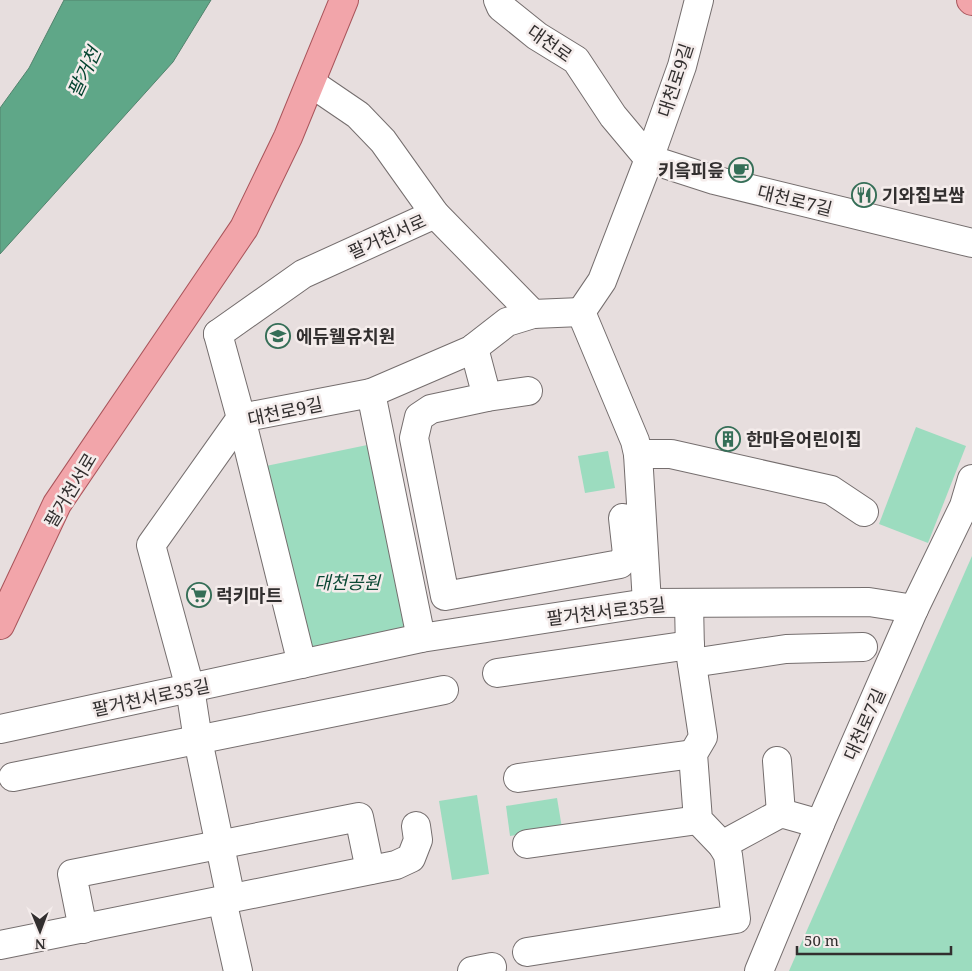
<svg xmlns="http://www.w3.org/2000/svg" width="972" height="971" font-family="'Noto Serif','Noto Sans KR',serif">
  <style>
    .green { fill: #9cdcbf }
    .water { fill: #5fa788; stroke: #52836d }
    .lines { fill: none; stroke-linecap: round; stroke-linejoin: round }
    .minor-casing { stroke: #756e6e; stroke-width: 30 }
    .major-casing { stroke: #a9555b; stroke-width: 30 }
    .minor { stroke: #fff; stroke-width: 28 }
    .major { stroke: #f2a5aa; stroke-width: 28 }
    .labels { text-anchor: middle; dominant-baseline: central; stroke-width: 5; stroke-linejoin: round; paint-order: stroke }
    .street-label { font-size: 18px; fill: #322f2f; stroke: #f4eceb }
    .poi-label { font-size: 18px; font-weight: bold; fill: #322f2f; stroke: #f4eceb; text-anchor: start }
    .park-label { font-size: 18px; font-style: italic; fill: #094733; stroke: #f4eceb }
    .water-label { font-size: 19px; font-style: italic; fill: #03432f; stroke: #f4eceb }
  </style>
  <rect width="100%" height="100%" fill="#e7dede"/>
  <g class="green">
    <polygon points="916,427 966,446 928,543 879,524"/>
    <polygon points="372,444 412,614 404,631 320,648 310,645 266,466"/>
    <polygon points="608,451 615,488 585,493 578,456"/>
    <polygon points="972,556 972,971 789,971"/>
    <polygon points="477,795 489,874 452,880 439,801"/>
    <polygon points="557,798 562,828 510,836 506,806"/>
  </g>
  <polygon class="water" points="64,0 211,0 173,62 0,254 0,108 29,68"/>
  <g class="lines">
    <defs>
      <g id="minor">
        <polyline points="498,0 501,7 537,36 576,60 613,116 649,159 714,180 972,243"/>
        <polyline points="311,83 358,115 383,141 435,214 533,314"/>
        <polyline points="581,312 602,281 649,159 682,66 699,0"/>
        <polyline points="581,312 635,441 638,454 647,603"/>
        <polyline points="218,334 241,418 302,664"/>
        <polyline points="218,334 303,274 435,214"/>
        <polyline points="474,348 487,397"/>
        <polyline points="528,391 487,397 431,409 419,417 414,438 445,596 620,564 627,554 623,518"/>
        <polyline points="371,393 421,638"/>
        <polyline points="638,454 671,454 831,490 864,512"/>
        <polyline points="692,663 786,649 863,647"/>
        <polyline points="497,673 690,645"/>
        <polyline points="0,729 421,638 647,603 869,602 914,609"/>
        <polyline points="777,761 781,813"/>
        <polyline points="13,777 444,690"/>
        <polyline points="518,778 693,754"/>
        <polyline points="527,844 698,820"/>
        <polyline points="722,845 781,813 820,824"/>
        <polyline points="231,899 198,740 190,688 151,545 241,418 371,393 471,350 507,322 533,314 581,312"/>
        <polyline points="222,900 238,971"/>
        <polyline points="83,929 72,874 359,817 370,870"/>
        <polyline points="0,945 396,865 411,858 418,840 416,826"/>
        <polyline points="527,952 736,919 728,855 722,845 698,820 693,754 703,737 690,651 689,603"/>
        <polyline points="472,971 492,967"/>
        <polyline points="759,971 820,824 914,609 964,506 972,479"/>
      </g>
      <g id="major">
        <polyline points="971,0 972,1"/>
        <polyline points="0,625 57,504 244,228 288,137 344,0"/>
      </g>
    </defs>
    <use href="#minor" class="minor-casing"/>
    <use href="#major" class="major-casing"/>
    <use href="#minor" class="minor"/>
    <use href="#major" class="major"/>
  </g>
  <defs>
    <symbol id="cafe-ring" viewBox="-11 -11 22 22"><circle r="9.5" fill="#f4eceb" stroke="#356e57" stroke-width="1.5"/><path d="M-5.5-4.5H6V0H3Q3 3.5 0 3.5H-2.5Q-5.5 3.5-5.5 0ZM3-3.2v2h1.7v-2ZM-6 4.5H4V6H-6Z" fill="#356e57"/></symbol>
    <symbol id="restaurant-ring" viewBox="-11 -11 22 22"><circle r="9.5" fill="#f4eceb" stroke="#356e57" stroke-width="1.5"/><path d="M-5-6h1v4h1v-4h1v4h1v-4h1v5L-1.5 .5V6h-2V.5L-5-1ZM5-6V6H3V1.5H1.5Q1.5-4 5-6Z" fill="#356e57"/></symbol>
    <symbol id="school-ring" viewBox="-11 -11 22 22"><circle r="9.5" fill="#f4eceb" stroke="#356e57" stroke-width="1.5"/><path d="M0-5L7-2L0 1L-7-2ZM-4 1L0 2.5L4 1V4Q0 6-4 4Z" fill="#356e57"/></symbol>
    <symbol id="building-ring" viewBox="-11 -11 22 22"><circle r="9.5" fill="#f4eceb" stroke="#356e57" stroke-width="1.5"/><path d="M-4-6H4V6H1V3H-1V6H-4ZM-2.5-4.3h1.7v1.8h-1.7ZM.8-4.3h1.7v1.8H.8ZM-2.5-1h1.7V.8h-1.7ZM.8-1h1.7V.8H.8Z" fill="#356e57"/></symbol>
    <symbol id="supermarket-ring" viewBox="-11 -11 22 22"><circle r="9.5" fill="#f4eceb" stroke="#356e57" stroke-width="1.5"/><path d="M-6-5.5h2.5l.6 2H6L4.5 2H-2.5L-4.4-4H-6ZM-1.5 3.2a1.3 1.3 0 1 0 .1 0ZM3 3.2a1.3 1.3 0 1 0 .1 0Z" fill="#356e57"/></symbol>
  </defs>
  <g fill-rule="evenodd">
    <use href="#cafe-ring" x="727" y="156" width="28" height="28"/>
    <use href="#restaurant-ring" x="850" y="181" width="28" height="28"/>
    <use href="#school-ring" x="264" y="322" width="28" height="28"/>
    <use href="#building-ring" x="714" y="425" width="28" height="28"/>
    <use href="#supermarket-ring" x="185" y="581" width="28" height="28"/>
  </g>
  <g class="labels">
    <g class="street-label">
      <text transform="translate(550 43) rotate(35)">대천로</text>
      <text transform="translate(675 80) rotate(-72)">대천로9길</text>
      <text transform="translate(795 200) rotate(14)">대천로7길</text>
      <text transform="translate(387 236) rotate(-24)">팔거천서로</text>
      <text transform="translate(285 411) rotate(-12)">대천로9길</text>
      <text transform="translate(70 490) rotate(-59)">팔거천서로</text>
      <text transform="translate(606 611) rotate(-7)">팔거천서로35길</text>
      <text transform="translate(151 697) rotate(-12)">팔거천서로35길</text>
      <text transform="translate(864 724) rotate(-66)">대천로7길</text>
    </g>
    <g class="poi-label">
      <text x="724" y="170" text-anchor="end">키읔피읖</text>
      <text x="882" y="195">기와집보쌈</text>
      <text x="296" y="336">에듀웰유치원</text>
      <text x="746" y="439">한마음어린이집</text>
      <text x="216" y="595">럭키마트</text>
    </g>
    <g class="park-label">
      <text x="347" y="582">대천공원</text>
    </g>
    <g class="water-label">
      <text transform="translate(84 72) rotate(-65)">팔거천</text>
    </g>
  </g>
  <g transform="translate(40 931) rotate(179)" stroke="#f4eceb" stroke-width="4" paint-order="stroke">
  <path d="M0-4L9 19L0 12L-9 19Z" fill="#322f2f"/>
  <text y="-8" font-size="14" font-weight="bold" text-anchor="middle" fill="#322f2f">N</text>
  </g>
  <path d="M797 946v8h154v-8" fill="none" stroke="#322f2f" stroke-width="2.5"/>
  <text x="804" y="946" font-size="15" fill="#322f2f" stroke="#f4eceb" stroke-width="4" paint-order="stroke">50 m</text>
</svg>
